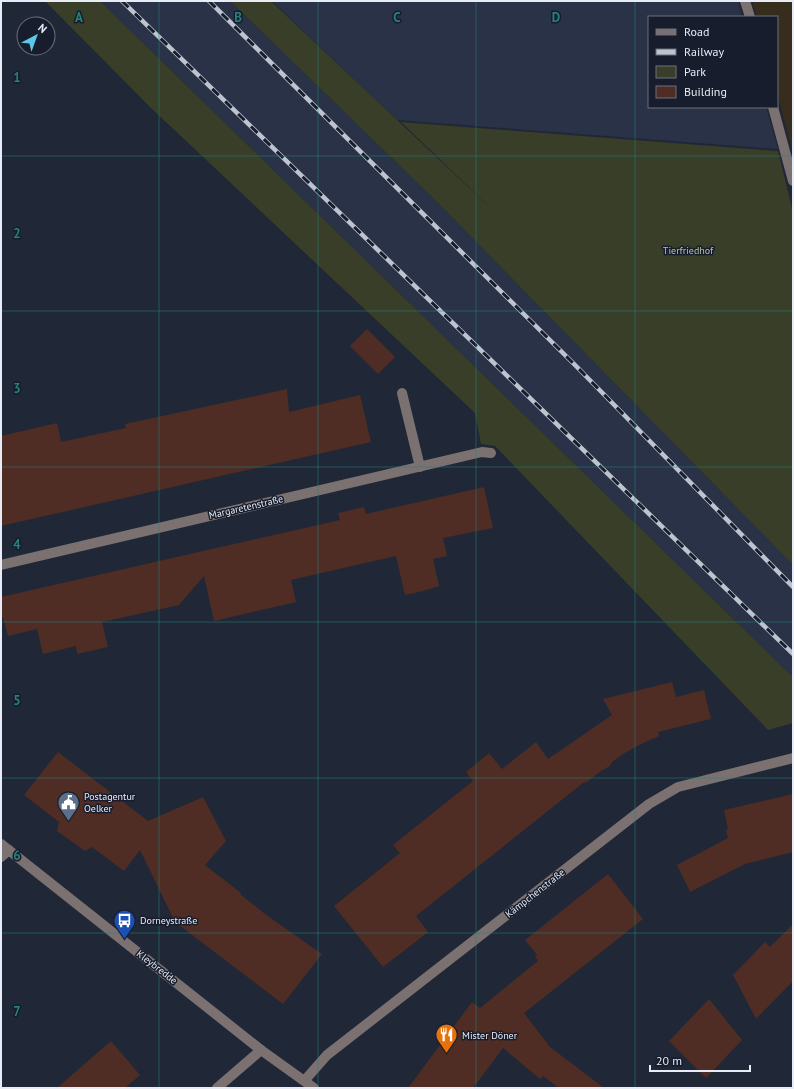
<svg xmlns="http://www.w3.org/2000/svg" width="794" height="1089" font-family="'PT Sans',sans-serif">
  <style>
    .commercial { fill: #372d1d }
    .built { fill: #293246 }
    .green { fill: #383e28 }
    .building { fill: #4f2d24 }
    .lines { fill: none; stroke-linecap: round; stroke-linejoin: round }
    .minor { stroke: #7c7171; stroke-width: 10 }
    .rail-casing { stroke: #bec4cf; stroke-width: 4.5 }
    .rail { stroke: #171d2c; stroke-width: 3; stroke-dasharray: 9; stroke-linecap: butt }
    .grid { fill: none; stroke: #25827c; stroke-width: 1; stroke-opacity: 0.55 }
    .labels { text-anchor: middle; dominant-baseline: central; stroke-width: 3; stroke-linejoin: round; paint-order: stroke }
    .park-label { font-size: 10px; fill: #b9c98c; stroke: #171d2c }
    .street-label { font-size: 10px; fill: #e7ecf6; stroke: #171d2c }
    .poi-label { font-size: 10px; fill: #e7ecf6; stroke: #171d2c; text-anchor: start }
    .grid-label { font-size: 13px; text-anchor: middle; font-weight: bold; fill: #25827c; stroke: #171d2c; stroke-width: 3; stroke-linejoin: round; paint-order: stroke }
  </style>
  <rect width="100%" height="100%" fill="#202736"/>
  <polygon class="commercial" points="752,1 793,1 793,153 777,93 777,17 757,17"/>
  <g class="built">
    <polygon points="100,1 230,1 438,203 793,565 793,677"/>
    <polygon points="272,1 738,1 742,17 649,17 649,107 766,107 778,149 397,120"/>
  </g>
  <g class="green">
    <polygon points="45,1 100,1 793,677 793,723 768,730 495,446 481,444 475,413 151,108"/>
    <polygon points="230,1 271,1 501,218 401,122 778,151 793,212 793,565 438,203"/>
  </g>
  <g class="building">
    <polygon points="367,329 395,357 378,374 350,346"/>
    <polygon points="287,389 289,412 360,395 371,442 1,526 1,436 57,423 61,442 126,428 125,424"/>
    <polygon points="484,487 493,528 443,538 447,556 433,559 439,586 423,591 405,595 396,556 291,580 296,602 214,621 204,576 179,605 102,622 108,647 77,654 76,646 43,654 37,629 8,636 3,617 1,617 1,597 340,520 338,513 364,507 366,514"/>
    <polygon points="672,682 676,697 704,690 711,719 658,732 659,736 639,745 623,754 612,762 610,766 601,771 587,782 583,783 416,916 428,932 383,967 334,906 400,853 393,845 473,781 466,772 489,753 502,769 536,742 548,759 612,715 603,699"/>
    <polygon points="58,752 148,821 203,797 226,841 205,865 241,893 240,894 265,914 322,954 283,1004 175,922 140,850 124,871 92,847 85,851 57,831 59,822 24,795"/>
    <polygon points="793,794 793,852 745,864 690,892 677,865 728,838 726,830 728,829 724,810"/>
    <polygon points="608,874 643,919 524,1013 550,1047 604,1088 559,1088 543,1076 540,1079 503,1048 473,1088 408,1088 472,1002 480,1008 538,961 535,956 537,955 525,940"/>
    <polygon points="793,924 793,981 756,1019 733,975 765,942 770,947"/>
    <polygon points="709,999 742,1040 706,1078 669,1041"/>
    <polygon points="111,1041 140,1075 125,1088 57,1088"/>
  </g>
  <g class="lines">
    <g class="minor">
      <polyline points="745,1 750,17"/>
      <polyline points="773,107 793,181"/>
      <polyline points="402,393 420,467"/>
      <polyline points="1,565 482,452 491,453"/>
      <polyline points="1,844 261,1050 314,1088"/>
      <polyline points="1,857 9,850"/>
      <polyline points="305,1080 327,1055 649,804 678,787 793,758"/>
      <polyline points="217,1088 261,1050"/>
    </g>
    <defs>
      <g id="rail">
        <polyline points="122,1 793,654"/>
        <polyline points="209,1 576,366 793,587"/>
      </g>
    </defs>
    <use href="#rail" class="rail-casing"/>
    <use href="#rail" class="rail"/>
  </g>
  <path class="grid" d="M159,1V1088M318,1V1088M476,1V1088M635,1V1088M1,156H793M1,311H793M1,467H793M1,622H793M1,778H793M1,933H793"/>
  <defs>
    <symbol id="civic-pin" viewBox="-11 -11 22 30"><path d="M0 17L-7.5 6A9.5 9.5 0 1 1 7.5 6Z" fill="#5c6f8a" stroke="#171d2c"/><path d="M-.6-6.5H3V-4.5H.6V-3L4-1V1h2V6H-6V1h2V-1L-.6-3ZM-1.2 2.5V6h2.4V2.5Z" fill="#fff"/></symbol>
    <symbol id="bus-pin" viewBox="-11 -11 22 30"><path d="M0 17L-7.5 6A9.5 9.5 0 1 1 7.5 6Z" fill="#1a4fb4" stroke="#171d2c"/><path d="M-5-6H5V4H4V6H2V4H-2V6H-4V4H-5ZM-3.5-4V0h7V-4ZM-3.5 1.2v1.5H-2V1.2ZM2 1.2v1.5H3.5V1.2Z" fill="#fff"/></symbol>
    <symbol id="restaurant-pin" viewBox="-11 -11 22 30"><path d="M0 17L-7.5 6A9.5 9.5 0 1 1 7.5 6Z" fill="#e8710a" stroke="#171d2c"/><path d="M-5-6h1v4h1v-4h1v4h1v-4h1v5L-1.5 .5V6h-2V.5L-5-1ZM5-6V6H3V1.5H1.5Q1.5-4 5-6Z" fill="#fff"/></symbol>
  </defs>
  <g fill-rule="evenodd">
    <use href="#civic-pin" x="56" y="790" width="25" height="34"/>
    <use href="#bus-pin" x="112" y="908" width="25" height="34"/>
    <use href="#restaurant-pin" x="434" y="1022" width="25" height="34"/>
  </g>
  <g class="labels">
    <g class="park-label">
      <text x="688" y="250">Tierfriedhof</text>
    </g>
    <g class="street-label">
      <text transform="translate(246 507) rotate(-13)">Margaretenstraße</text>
      <text transform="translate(535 893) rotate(-38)">Kämpchenstraße</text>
      <text transform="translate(157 967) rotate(38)">Kleybredde</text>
    </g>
    <g class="poi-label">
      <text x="84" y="796">Postagentur<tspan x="84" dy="12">Oelker</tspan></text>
      <text x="140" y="920">Dorneystraße</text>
      <text x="462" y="1035">Mister Döner</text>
    </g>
  </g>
  <g class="grid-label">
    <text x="79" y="22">A</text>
    <text x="238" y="22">B</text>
    <text x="397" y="22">C</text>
    <text x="556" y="22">D</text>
    <text x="17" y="82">1</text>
    <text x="17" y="238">2</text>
    <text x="17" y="393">3</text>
    <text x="17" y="549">4</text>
    <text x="17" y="705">5</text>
    <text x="17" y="860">6</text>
    <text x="17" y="1016">7</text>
  </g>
  <rect width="794" height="1089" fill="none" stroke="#e7ecf6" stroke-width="4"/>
  <rect x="648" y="16" width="130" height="92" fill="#171d2c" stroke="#6a707d"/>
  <rect x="656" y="29" width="20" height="6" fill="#7c7171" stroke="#6a707d"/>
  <text x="684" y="36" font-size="12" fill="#e7ecf6">Road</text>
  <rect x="656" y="49" width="20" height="6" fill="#bec4cf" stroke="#6a707d"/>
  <text x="684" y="56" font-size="12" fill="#e7ecf6">Railway</text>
  <rect x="656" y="66" width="20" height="12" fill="#383e28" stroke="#6a707d"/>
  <text x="684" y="76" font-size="12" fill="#e7ecf6">Park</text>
  <rect x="656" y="86" width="20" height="12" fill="#4f2d24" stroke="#6a707d"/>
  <text x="684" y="96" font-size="12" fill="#e7ecf6">Building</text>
  <g transform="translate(36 36) rotate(41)"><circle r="19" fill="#171d2c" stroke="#6a707d"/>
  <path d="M0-3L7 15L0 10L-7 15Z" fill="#5cc7e8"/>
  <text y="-6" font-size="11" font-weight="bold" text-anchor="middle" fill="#e7ecf6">N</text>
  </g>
  <path d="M650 1065v6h100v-6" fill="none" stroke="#e7ecf6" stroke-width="2"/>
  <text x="656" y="1065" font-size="12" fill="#e7ecf6" stroke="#171d2c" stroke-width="3" paint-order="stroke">20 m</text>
</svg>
